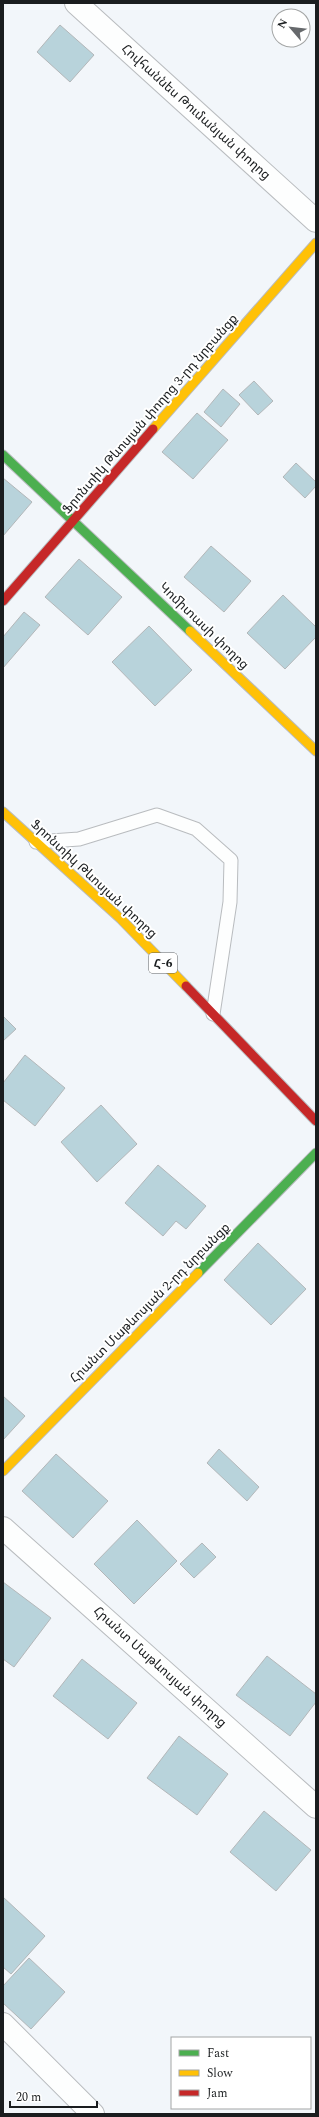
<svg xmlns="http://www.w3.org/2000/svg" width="319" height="2117" font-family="Spectral,'Noto Sans Armenian',serif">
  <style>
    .building { fill: #b8d3db; stroke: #b3b7b9 }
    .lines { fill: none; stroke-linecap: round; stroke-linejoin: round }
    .lane-casing { stroke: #b9bcbf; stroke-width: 15 }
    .street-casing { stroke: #b9bcbf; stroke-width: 24 }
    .fast-casing { stroke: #b9bcbf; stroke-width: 11 }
    .slow-casing { stroke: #b9bcbf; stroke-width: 11 }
    .jam-casing { stroke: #b9bcbf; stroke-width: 11 }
    .lane { stroke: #fdfefe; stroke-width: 13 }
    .street { stroke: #fdfefe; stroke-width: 22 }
    .fast { stroke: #4caf50; stroke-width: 9 }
    .slow { stroke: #ffc107; stroke-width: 9 }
    .jam { stroke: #c62828; stroke-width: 9 }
    .labels { text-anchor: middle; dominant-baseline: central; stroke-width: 4; stroke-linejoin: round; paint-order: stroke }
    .shield { fill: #fff; stroke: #5f6162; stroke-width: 1 }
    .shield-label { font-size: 12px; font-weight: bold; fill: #1a1d1f }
    .street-label { font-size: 13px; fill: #1a1d1f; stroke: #fff }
  </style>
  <rect width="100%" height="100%" fill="#f2f6fa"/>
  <g class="building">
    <polygon points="60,25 94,55 70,82 37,52"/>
    <polygon points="254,381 273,401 258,415 239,395"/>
    <polygon points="223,389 240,404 221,427 204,412"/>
    <polygon points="197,413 228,440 193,479 162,452"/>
    <polygon points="296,463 316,482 316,486 305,498 283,477"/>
    <polygon points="3,478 32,502 3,536"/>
    <polygon points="211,546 251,581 224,612 184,577"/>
    <polygon points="79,559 122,597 88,635 45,597"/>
    <polygon points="283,595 316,627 316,637 285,669 247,633"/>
    <polygon points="24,612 40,625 3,668 3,637"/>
    <polygon points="149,626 192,670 155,706 112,662"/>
    <polygon points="3,1016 16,1029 3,1041"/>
    <polygon points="25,1055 65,1088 35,1126 3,1100 3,1083"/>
    <polygon points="101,1105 137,1144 97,1182 61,1142"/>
    <polygon points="158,1165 206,1206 186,1229 176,1221 163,1236 125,1203"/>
    <polygon points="258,1243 306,1289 271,1325 224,1280"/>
    <polygon points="3,1396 25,1416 3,1440"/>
    <polygon points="219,1449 259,1487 247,1501 207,1463"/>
    <polygon points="56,1454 108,1501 73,1538 22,1491"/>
    <polygon points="137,1520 177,1561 134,1604 94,1564"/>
    <polygon points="202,1543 216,1557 194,1578 180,1564"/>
    <polygon points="3,1582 51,1618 14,1667 3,1659"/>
    <polygon points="267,1656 316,1694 316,1702 290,1736 236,1695"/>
    <polygon points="82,1659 137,1703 108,1739 53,1696"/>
    <polygon points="179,1736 228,1774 197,1815 147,1778"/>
    <polygon points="264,1811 311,1850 276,1891 230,1852"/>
    <polygon points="3,1897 45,1936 11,1974 3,1967"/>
    <polygon points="29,1958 65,1992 31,2029 3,2003 3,1986"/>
  </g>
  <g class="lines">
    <defs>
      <polyline id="lane" points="36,842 79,839 157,815 196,829 231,860 230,902 213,1014"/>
      <g id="street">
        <polyline points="76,3 316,221"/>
        <polyline points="3,1528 316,1807"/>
        <polyline points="3,2024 93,2114"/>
      </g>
      <g id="fast">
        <polyline points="3,455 190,631"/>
        <polyline points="198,1273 316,1153"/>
      </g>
      <g id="slow">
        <polyline points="153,429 316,243"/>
        <polyline points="190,631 316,751"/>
        <polyline points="3,812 121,919 186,986"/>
        <polyline points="3,1471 198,1273"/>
      </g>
      <g id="jam">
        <polyline points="3,601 153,429"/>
        <polyline points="186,986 316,1121"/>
      </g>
    </defs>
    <use href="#lane" class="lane-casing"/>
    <use href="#street" class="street-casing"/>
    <use href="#fast" class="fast-casing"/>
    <use href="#slow" class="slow-casing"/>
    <use href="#jam" class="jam-casing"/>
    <use href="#lane" class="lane"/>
    <use href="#street" class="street"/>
    <use href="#fast" class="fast"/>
    <use href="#slow" class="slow"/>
    <use href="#jam" class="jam"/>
  </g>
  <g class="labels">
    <rect class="shield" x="149" y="953" width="28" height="20" rx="3"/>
    <g class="shield-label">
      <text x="163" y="963">Հ-6</text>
    </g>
    <g class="street-label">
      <text transform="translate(196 112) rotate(42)">Հովհաննես Թումանյան փողոց</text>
      <text transform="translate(150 414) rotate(-49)">Ֆրոնտիկ Թևոսյան փողոց 3-րդ նրբանցք</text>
      <text transform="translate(204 626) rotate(44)">Կոմիտասի փողոց</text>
      <text transform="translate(94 879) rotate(43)">Ֆրոնտիկ Թևոսյան փողոց</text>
      <text transform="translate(150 1303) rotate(-45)">Հրանտ Մաթևոսյան 2-րդ նրբանցք</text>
      <text transform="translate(160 1667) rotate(42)">Հրանտ Մաթևոսյան փողոց</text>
    </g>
  </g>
  <rect width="319" height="2117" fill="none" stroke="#1a1d1f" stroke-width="8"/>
  <rect x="171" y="2037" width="140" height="72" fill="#ffffff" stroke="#a3a5a5"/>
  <rect x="179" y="2050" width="20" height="6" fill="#4caf50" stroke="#a3a5a5"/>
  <text x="207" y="2057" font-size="12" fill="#1a1d1f">Fast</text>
  <rect x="179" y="2070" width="20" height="6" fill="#ffc107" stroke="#a3a5a5"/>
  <text x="207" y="2077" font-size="12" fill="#1a1d1f">Slow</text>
  <rect x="179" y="2090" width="20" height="6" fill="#c62828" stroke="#a3a5a5"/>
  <text x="207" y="2097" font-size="12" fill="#1a1d1f">Jam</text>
  <g transform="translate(291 28) rotate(298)"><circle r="19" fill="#ffffff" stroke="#a3a5a5"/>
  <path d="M0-3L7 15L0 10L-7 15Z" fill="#66696c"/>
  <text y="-6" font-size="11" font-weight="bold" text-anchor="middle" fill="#1a1d1f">N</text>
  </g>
  <path d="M10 2101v6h87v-6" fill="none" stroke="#1a1d1f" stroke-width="2"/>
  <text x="16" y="2101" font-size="12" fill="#1a1d1f" stroke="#ffffff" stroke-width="3" paint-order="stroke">20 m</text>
</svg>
